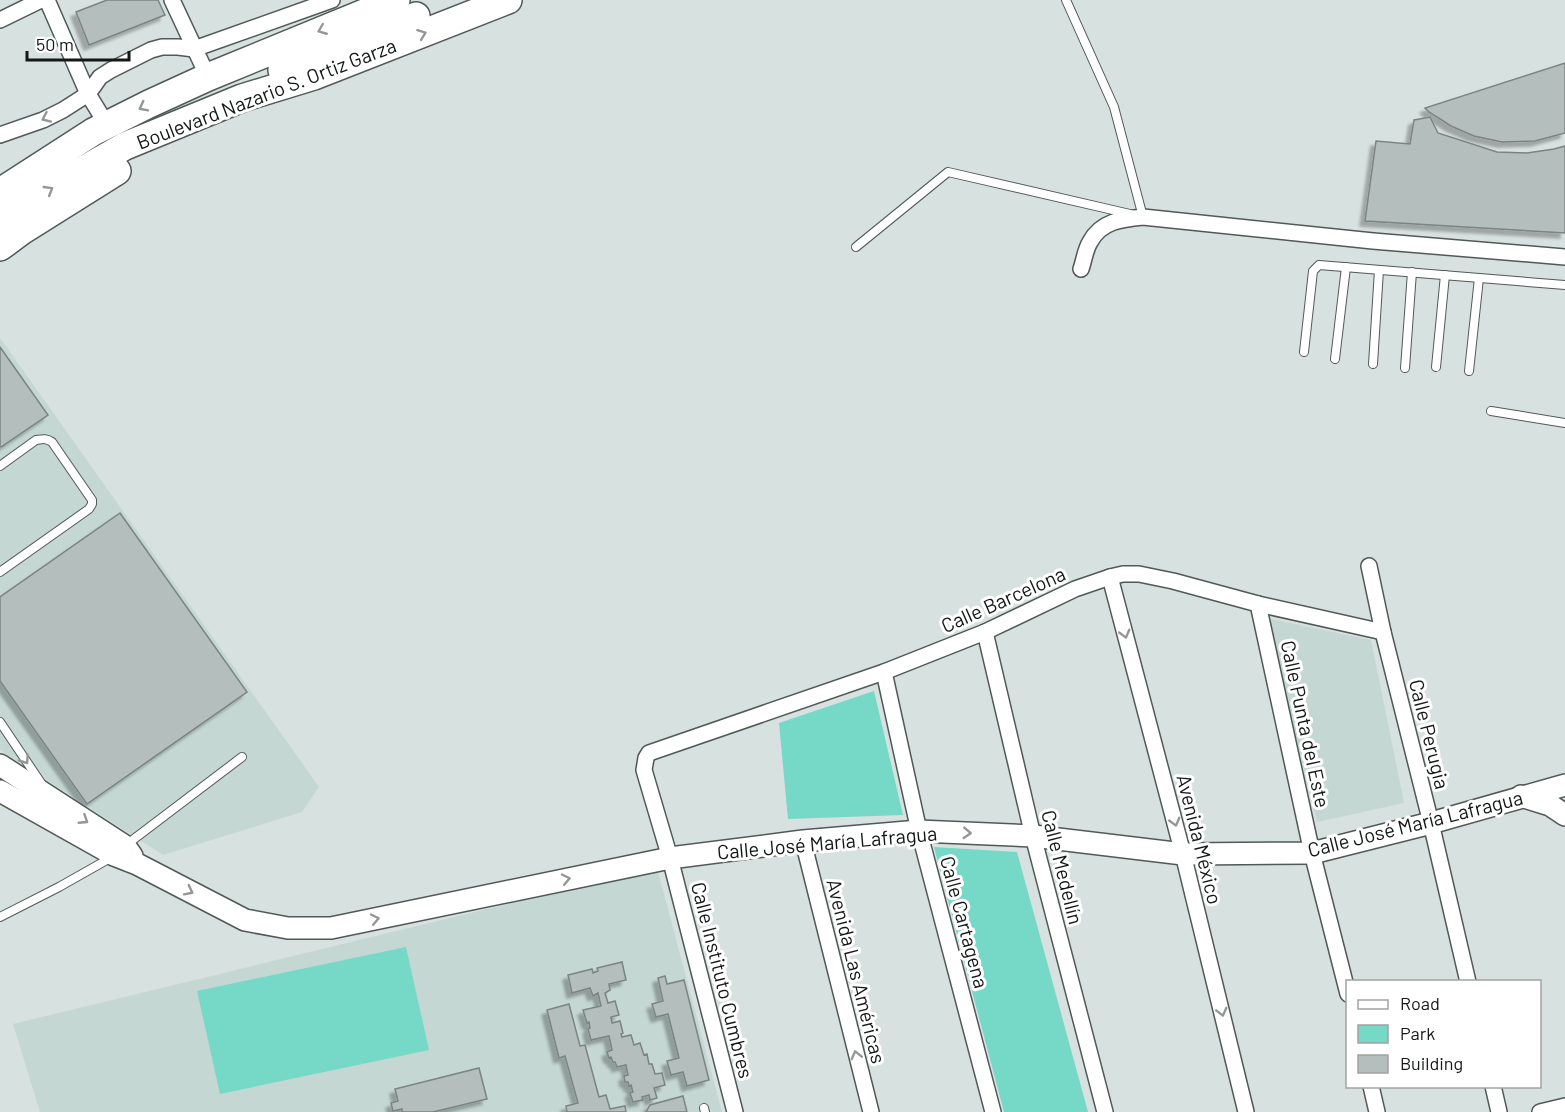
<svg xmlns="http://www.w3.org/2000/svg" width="1565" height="1112" font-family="Barlow,sans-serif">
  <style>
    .built { fill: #c4d7d3 }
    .green { fill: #76d8c7 }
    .building { fill: #b4bebc; stroke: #7b8482; stroke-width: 1.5; filter: url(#shadow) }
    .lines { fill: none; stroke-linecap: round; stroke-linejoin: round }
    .lane-casing { stroke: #505957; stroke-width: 10 }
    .street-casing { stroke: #505957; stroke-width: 18 }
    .secondary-casing { stroke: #505957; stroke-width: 24 }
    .highway-casing { stroke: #505957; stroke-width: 30 }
    .lane { stroke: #fff; stroke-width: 8 }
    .street { stroke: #fff; stroke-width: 15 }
    .secondary { stroke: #fff; stroke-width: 21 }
    .highway { stroke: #fff; stroke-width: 27 }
    .oneway { stroke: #959796 }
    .labels { text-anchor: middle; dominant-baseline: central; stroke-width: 6; stroke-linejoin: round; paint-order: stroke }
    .street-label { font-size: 20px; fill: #131716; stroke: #fff }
  </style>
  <defs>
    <filter id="shadow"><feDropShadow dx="-5" dy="5" stdDeviation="1.5" flood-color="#0004"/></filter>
  </defs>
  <rect width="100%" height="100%" fill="#d7e1df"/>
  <g class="built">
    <polygon points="0,338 319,787 302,812 163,855 0,750"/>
    <polygon points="1266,618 1371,640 1404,803 1317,822"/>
    <polygon points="657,868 722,1112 40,1112 13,1024"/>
  </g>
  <g class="green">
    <polygon points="874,691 903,815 788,819 779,723"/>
    <polygon points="934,847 1017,852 1088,1112 1004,1112"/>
    <polygon points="406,947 429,1050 220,1094 197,991"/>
  </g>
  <g class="building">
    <polygon points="107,0 158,0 165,15 89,45 76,12"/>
    <polygon points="1565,63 1565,133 1535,141 1502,142 1474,136 1451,126 1429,112 1425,108"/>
    <polygon points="1430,117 1438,133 1497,152 1527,153 1554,149 1565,146 1565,233 1365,221 1376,141 1410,144 1414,120"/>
    <polygon points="0,347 48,415 1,447 0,446"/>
    <polygon points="120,513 247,692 87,804 0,681 0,597"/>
    <polygon points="622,962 626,980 609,984 610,990 605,993 608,1003 615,1001 619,1015 611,1017 612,1023 620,1021 623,1033 621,1034 622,1037 631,1035 634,1045 640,1043 644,1055 647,1054 649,1064 652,1064 655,1074 662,1073 665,1085 654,1088 657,1098 650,1100 649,1095 642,1097 643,1100 633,1102 630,1093 633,1092 631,1085 629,1086 628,1082 625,1082 624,1076 628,1075 626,1065 617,1067 615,1062 613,1062 611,1057 609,1058 607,1052 612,1050 609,1036 591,1040 588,1029 590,1028 589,1022 587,1023 583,1010 601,1006 598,993 593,996 590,988 572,993 568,975 592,969 593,973 598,971 597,968"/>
    <polygon points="665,976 667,984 684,980 709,1080 687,1086 683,1072 671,1075 667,1061 679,1058 668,1014 656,1017 652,1004 663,1001 658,978"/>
    <polygon points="569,1004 580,1046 585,1045 599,1097 606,1095 610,1109 625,1106 626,1112 567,1112 566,1106 578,1103 565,1056 559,1058 547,1010"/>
    <polygon points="479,1068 487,1099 433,1112 402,1112 402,1109 393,1111 391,1103 398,1101 395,1089"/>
    <polygon points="683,1096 687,1112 646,1112 650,1105"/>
  </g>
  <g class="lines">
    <defs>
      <g id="lane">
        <polyline points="856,247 948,172 1143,217 1114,107 1066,0"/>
        <polyline points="1304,352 1313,271 1319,265 1565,285"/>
        <polyline points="1335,359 1346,267"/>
        <polyline points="1373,364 1379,270"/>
        <polyline points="1436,367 1445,275"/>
        <polyline points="1405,368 1412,272"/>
        <polyline points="1469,371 1479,278"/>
        <polyline points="1491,411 1565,423"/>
        <path d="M0,466L36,440C43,439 46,438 52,442L92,500V504L89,509L0,572"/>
        <polyline points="0,722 41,783"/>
        <polyline points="126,845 242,757"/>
        <polyline points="0,917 59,887 112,857"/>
        <polyline points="704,1108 705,1112"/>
      </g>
      <g id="street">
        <polyline points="47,0 88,94 107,125"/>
        <polyline points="172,0 208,77"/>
        <polyline points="0,20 41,0"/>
        <polyline points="0,135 43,120 63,110 88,94 100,77 111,70 151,50 162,47 178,47 194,49 332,0"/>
        <path d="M1081,269C1084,261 1085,250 1090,242C1101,221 1122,219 1143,217L1373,241L1565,257"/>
        <polyline points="1369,566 1383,632 1431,823 1468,982"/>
        <polyline points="1110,577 1183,854 1246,1112"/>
        <polyline points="1258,604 1312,853 1348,994"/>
        <polyline points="985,632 1033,836 1105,1112"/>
        <polyline points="884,672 919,831 993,1112"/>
        <polyline points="803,841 871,1112"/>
        <polyline points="1371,1086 1377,1112"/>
        <polyline points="1493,1086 1499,1112"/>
        <polyline points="735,1112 670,858 644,770 646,758 649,753 884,672 985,632 1075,589 1110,577 1123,574 1139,574 1173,581 1258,604 1383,632"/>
        <polyline points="1540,1112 1565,1106"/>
      </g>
      <g id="secondary">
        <polyline points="0,765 125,846 132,856"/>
        <polyline points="0,791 114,855 137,864 245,920 288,928 331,928 670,858 803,841 919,831 1033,836 1183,854 1312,853 1431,823 1565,785"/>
        <polyline points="1521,796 1550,805 1565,815"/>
      </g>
      <g id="highway">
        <polyline points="282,70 334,48 416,16"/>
        <polyline points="0,192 93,132 149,104 208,77 396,0"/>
        <polyline points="0,221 50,189 125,146 242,98 314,76 508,0"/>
        <polyline points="0,247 23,230 117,171"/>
      </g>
    </defs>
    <use href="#lane" class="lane-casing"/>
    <use href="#street" class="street-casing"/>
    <use href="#secondary" class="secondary-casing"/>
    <use href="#highway" class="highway-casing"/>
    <use href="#lane" class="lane"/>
    <use href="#street" class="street"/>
    <use href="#secondary" class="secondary"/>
    <use href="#highway" class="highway"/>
  </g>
  <defs><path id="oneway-chevron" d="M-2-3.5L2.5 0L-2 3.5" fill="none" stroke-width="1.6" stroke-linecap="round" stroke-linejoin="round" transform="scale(1.5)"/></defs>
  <g class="oneway">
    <use href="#oneway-chevron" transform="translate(322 30) rotate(158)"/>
    <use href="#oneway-chevron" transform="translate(422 34) rotate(-21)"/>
    <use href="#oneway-chevron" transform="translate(143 107) rotate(153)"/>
    <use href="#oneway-chevron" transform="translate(46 118) rotate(156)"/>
    <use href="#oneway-chevron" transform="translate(49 190) rotate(-31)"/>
    <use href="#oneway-chevron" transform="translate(1125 634) rotate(75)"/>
    <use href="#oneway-chevron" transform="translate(25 760) rotate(56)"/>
    <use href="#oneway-chevron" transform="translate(84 820) rotate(33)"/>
    <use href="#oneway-chevron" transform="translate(1175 822) rotate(75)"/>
    <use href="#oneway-chevron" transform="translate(967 833) rotate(3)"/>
    <use href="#oneway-chevron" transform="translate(566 879) rotate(-12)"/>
    <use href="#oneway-chevron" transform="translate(189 891) rotate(27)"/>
    <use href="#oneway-chevron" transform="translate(375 919) rotate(-12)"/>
    <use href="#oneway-chevron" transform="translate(1222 1012) rotate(76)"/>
    <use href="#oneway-chevron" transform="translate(856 1055) rotate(-104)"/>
  </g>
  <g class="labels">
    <g class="street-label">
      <text transform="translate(266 93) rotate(-21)">Boulevard Nazario S. Ortiz Garza</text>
      <text transform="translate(1003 599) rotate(-24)">Calle Barcelona</text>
      <text transform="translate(1306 724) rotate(78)">Calle Punta del Este</text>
      <text transform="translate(1430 734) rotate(76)">Calle Perugia</text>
      <text transform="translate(1415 823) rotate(-14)">Calle José María Lafragua</text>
      <text transform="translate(1200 839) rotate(76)">Avenida México</text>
      <text transform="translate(827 842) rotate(-5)">Calle José María Lafragua</text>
      <text transform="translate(1063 867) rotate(76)">Calle Medellín</text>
      <text transform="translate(965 922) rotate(75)">Calle Cartagena</text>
      <text transform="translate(857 971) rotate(76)">Avenida Las Américas</text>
      <text transform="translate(723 980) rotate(76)">Calle Instituto Cumbres</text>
    </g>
  </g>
  <rect x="1346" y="980" width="195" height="108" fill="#ffffff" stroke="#a1a2a2" stroke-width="1.5"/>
  <rect x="1358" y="1000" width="30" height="9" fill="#ffffff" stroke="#a1a2a2" stroke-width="1.5"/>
  <text x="1400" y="1010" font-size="18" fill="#131716">Road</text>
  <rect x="1358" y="1025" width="30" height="18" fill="#76d8c7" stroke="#a1a2a2" stroke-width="1.5"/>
  <text x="1400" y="1040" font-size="18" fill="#131716">Park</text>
  <rect x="1358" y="1055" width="30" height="18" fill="#b4bebc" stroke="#a1a2a2" stroke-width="1.5"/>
  <text x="1400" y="1070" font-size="18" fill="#131716">Building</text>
  <path d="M27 51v9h102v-9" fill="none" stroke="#131716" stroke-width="3"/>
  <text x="36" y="51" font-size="18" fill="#131716" stroke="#ffffff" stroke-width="4.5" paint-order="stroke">50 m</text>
</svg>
